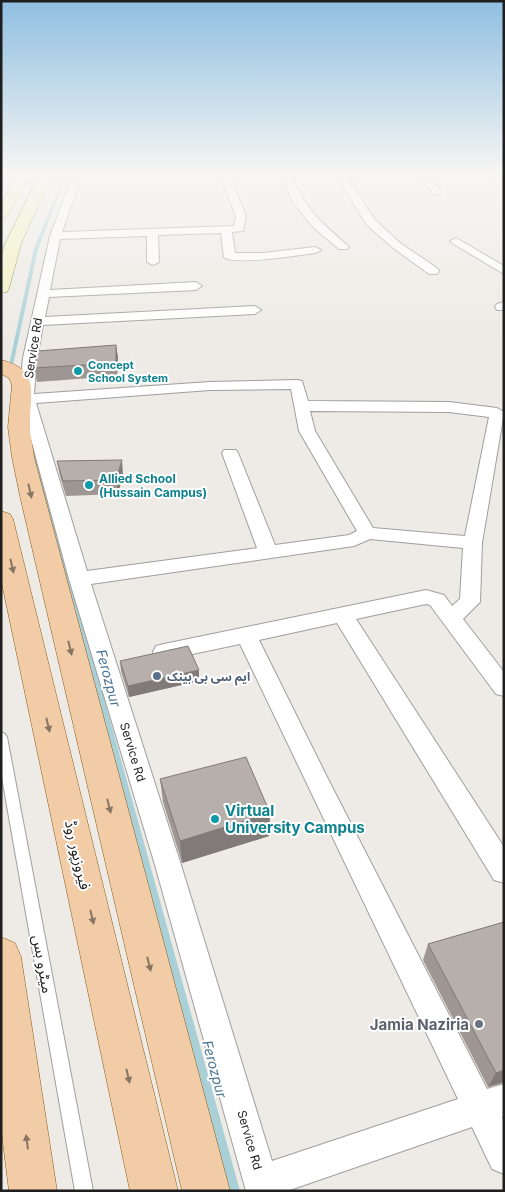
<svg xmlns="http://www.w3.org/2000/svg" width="505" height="1192" font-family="Inter,'Noto Sans Arabic',sans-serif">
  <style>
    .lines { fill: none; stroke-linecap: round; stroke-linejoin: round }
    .stream { fill: #aad0d7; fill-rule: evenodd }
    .service-casing { stroke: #9f9f9f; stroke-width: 2 }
    .minor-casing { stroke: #9f9f9f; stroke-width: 2 }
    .secondary-casing { stroke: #666911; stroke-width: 1 }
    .primary-casing { stroke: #885810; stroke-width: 1 }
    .service { fill: #fff; fill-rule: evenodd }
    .minor { fill: #fff; fill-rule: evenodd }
    .secondary { fill: #f2f2bf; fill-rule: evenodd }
    .primary { fill: #f2cca7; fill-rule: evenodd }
    .wall { fill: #9d9693 }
    .shaded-wall { fill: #807a78 }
    .building { fill: #b7afab; stroke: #807a78 }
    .oneway { fill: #887562 }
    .culture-dot { fill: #0f9aa8; stroke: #fff; stroke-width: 2 }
    .service-dot { fill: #5c6f8a; stroke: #fff; stroke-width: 2 }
    .worship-dot { fill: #6b7280; stroke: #fff; stroke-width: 2 }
    .labels { text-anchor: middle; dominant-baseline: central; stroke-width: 4; stroke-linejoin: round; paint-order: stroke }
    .far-culture-label { font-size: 11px; font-weight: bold; fill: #0d838f; stroke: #fff; text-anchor: start }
    .street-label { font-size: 12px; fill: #1e1e1e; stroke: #fff }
    .culture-label { font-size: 12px; font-weight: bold; fill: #0d838f; stroke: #fff; text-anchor: start }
    .service-label { font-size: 12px; font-weight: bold; fill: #4e5e75; stroke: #fff; text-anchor: start }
    .water-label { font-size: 14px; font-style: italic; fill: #4e7694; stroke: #fff }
    .near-culture-label { font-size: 15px; font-weight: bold; fill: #0d838f; stroke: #fff; text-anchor: start }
    .near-street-label { font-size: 15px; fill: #1e1e1e; stroke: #fff }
    .near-worship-label { font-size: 15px; font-weight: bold; fill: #5b616d; stroke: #fff; text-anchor: end }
  </style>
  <rect width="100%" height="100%" fill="#eeeae5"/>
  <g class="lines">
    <g class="stream">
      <polygon points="65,174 67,174 38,249 13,365 14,372 10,373 9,365 34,249"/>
      <polygon points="28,436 30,436 32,437 240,1191 229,1191 28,437"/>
    </g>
    <defs>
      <polygon id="service" points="1,732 5,734 7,737 93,1191 75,1191 1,772"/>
      <g id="minor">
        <path d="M84,174H95L78,186L62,232L234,226L236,216L219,174H229L246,216L243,231L232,232L235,253H263L315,247L321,250L315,253C300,255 233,266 224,257L221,233L158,235L159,262L153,265L147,262V236L60,239L50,290L196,282L202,286L196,290L49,297L45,317L255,306L261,310L255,314L43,325L37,358L34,394L210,382L297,380L302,381L308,401L449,402L497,408L504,412L482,543L480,602L463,619L504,672V696L496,694L430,605L426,604L356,619L504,847V883L494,880L337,623L259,640L328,779L487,1089L504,1084V1116L502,1117L504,1121V1174L492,1169L472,1127L287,1191H246L155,865L69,579L19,395L23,358L50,236L69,185ZM291,389L299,431L357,531L349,535L275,545L238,453L236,450H224L222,453L257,548L87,571L36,403L210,390ZM310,411L449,412L489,417L465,536L373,528L315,431ZM370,539L463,548L460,599L452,606L444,595L426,590L164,644L156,646L153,652L156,658L164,660L240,644L458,1099L272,1161L181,865L91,584L354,546Z"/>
        <path d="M280,174H290C306,209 318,220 347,245L349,247L347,249H339L313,227L294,204Z"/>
        <polygon points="335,174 345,174 375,220 400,243 437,268 439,271 437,274 429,274 392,247 367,225"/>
        <polygon points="414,174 424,174 441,191 441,195 435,195"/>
        <polygon points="482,174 493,174 504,182 504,190"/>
        <polygon points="456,238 504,266 504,274 452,243 450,241"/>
        <polygon points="504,302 504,310 497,310 495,307 497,304"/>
      </g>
      <g id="secondary">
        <polygon points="19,174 31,174 8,215 1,219 1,203"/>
        <polygon points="40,174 52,174 21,244 9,288 7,292 1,293 1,258 5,244"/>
      </g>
      <g id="primary">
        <path d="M1,360C42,370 29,394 30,426C30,436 33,447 34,457L230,1191H182L20,496L12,457L8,427L12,385L9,378L1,374Z"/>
        <polygon points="1,511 10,514 13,519 178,1191 130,1191 1,579"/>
        <polygon points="1,937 15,943 21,957 57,1191 9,1191 1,1127"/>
      </g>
    </defs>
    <use href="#service" class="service-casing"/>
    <use href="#minor" class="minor-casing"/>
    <use href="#secondary" class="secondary-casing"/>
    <use href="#primary" class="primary-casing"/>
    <use href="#service" class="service"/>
    <use href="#minor" class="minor"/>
    <use href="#secondary" class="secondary"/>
    <use href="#primary" class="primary"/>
  </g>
  <g class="wall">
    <polygon points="116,345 118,358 117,376 37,382 34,368"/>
    <polygon points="57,461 123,475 118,494 66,496 60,476"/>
    <polygon points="120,661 199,670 199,681 129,697 121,671"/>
    <polygon points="160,779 270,813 269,836 182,863 163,802"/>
    <polygon points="504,922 504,1083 488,1087 423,960 428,944"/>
  </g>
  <g class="shaded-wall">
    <polygon points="116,345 118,358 117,376 116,363"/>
    <polygon points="122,460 123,475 118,494 116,480"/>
    <polygon points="199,670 199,681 129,697 128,686"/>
    <polygon points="270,813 269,836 182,863 180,841"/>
    <polygon points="504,1070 503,1082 488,1087 496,1073"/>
  </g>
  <g class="building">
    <polygon points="116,345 116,363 34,368 38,351"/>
    <polygon points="122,460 116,480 63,481 57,461"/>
    <polygon points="188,646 199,670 128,686 120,661"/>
    <polygon points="246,757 270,813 180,841 160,779"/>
    <polygon points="504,922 504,1070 496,1073 428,944"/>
  </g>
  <defs><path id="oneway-solid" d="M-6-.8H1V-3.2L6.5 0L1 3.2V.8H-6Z" transform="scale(1.25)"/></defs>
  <g class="oneway">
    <use href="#oneway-solid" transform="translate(30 491) rotate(77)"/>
    <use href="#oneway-solid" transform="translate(12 566) rotate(77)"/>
    <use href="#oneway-solid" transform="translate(70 648) rotate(76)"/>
    <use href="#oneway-solid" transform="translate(48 725) rotate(77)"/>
    <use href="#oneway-solid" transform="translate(109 806) rotate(76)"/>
    <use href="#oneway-solid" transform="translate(92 917) rotate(77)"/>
    <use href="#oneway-solid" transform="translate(149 964) rotate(76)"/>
    <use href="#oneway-solid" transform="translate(128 1076) rotate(77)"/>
    <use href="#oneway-solid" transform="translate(27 1142) rotate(-98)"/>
  </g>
  <linearGradient id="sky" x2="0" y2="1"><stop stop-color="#8fbfe1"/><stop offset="0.51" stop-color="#f7f6f3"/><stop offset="1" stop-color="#f7f6f3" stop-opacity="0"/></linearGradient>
  <rect width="505" height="341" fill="url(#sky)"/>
  <g class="culture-dot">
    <circle cx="78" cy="371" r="5"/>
    <circle cx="89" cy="485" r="5"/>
    <circle cx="215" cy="819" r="5"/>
  </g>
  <circle class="service-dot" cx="157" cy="676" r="5"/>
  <circle class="worship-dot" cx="479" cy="1024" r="5"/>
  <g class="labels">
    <g class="far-culture-label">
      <text x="88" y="365">Concept<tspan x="88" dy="13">School System</tspan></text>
    </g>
    <g class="street-label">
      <text transform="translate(33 348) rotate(-81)">Service Rd</text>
      <text transform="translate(133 752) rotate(73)">Service Rd</text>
      <text transform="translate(250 1140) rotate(74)">Service Rd</text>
    </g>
    <g class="culture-label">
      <text x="99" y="478">Allied School<tspan x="99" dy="14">(Hussain Campus)</tspan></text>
    </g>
    <g class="service-label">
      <text x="167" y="676">ایم سی بی بینک</text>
    </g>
    <g class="water-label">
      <text transform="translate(109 678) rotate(75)">Ferozpur</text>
      <text transform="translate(215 1069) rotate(75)">Ferozpur</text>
    </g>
    <g class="near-culture-label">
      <text x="225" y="810">Virtual<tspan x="225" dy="17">University Campus</tspan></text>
    </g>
    <g class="near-street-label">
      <text transform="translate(78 855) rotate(77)">فیروزپور روڈ</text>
      <text transform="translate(43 964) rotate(80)">میٹرو بس</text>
    </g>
    <g class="near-worship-label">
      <text x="469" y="1024">Jamia Naziria</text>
    </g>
  </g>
  <rect width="505" height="1192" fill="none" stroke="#1e1e1e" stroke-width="5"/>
</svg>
